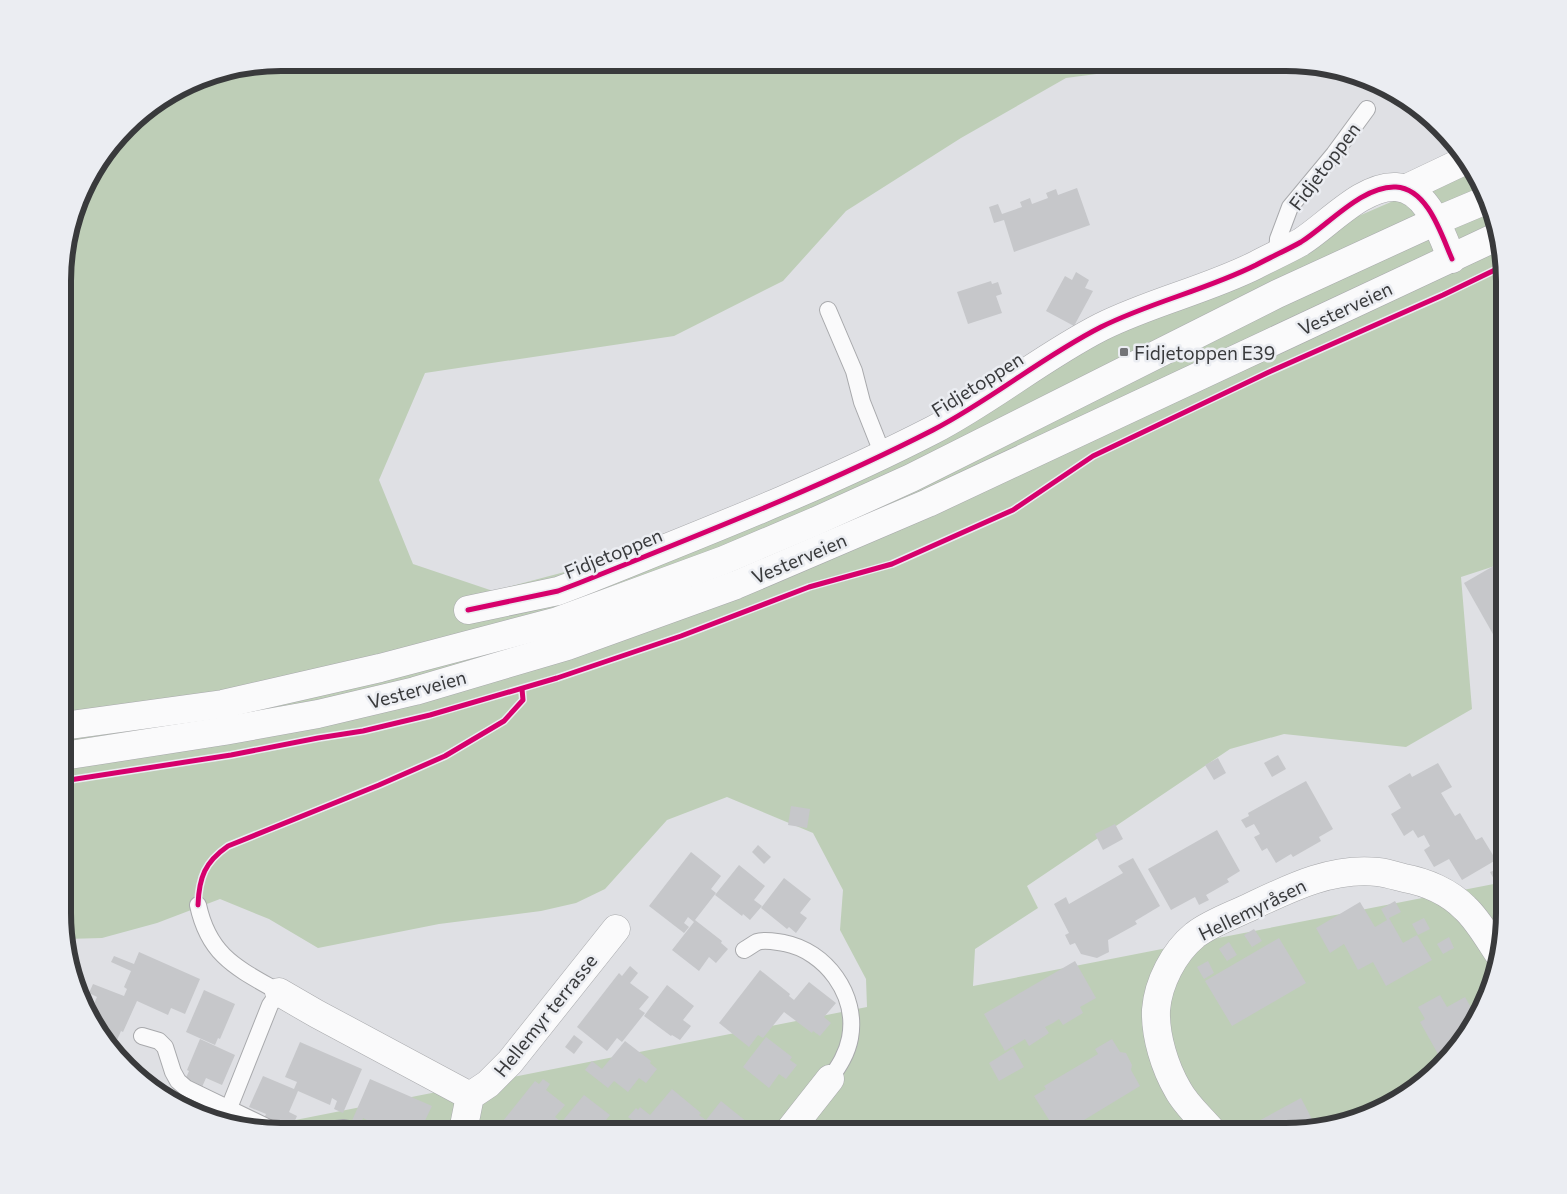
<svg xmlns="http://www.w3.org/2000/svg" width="1567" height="1194" font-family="Commissioner,sans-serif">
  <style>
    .green { fill: #beceb7 }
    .building { fill: #c6c7ca }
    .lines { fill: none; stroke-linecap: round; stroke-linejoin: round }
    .service-casing { stroke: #a8a9ac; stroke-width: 18 }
    .minor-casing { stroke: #a8a9ac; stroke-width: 29 }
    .trunk-casing { stroke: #a8a9ac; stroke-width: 29 }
    .service { stroke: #fafafb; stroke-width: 16 }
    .minor { stroke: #fafafb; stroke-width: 28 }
    .trunk { stroke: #fafafb; stroke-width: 28 }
    .cycleway-casing { stroke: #ebedf2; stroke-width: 8 }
    .cycleway { stroke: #d6006c; stroke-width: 5 }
    .poi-dot { fill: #737477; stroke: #ebedf2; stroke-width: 2 }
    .labels { text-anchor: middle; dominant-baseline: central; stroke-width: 5; stroke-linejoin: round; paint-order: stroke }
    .street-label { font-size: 19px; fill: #393a3c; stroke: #ebedf2 }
    .poi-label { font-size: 19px; fill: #393a3c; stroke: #ebedf2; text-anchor: start }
    .rim { fill: none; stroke: #393a3c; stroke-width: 6 }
  </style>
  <rect width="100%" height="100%" fill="#dfe0e4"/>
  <polygon class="green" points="282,63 1180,63 1066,78 961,138 846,211 783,281 674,336 425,373 379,480 413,564 493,591 655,548 803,487 1341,222 1361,215 1469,168 1482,185 1504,281 1504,563 1461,577 1472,709 1406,747 1284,734 1230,749 1027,886 1038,908 975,949 973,986 1504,882 1504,927 1488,997 1450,1057 1382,1109 1285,1131 268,1131 255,1128 867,1007 866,979 840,930 843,890 813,833 727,797 667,820 605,889 576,903 541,911 439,924 318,948 269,919 220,899 157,923 102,938 66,939 63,927 64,253 92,172 137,117 211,74"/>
  <g class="building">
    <polygon points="1077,188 1090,225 1014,252 1004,220 994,223 989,207 998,204 1002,214 1022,207 1020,202 1030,198 1032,204 1048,198 1046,193 1056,189 1058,195"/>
    <polygon points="1076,272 1089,280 1085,288 1093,291 1074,326 1046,311 1065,276 1072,280"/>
    <polygon points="991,281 992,284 998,282 1002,294 996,296 1002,313 968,324 957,292"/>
    <polygon points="1497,564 1504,576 1504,640 1498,643 1464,583"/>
    <polygon points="1278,755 1286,769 1272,777 1264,763"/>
    <polygon points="1218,758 1226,773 1214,780 1205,765"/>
    <polygon points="1438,763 1452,787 1441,793 1455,816 1460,813 1476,840 1482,837 1496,860 1462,880 1449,859 1434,867 1424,850 1430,846 1424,835 1418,838 1413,830 1404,836 1391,814 1401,808 1388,786 1410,773 1412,777"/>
    <polygon points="1306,781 1333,829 1319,837 1321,841 1293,857 1291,854 1276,863 1267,848 1262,851 1254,837 1260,834 1254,824 1246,828 1241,820 1249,816 1248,813"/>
    <polygon points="791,806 810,809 807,828 788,825"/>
    <polygon points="1115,824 1123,839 1103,850 1095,834"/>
    <polygon points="1217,830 1240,871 1227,879 1229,882 1206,895 1209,900 1199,905 1195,897 1171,910 1148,869"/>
    <polygon points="758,845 771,857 764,864 752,852"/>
    <polygon points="691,852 721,876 711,889 716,893 695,920 722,941 721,943 728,949 716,963 709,957 699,971 672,950 694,922 688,917 684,923 689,927 684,933 649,906"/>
    <polygon points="1133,858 1160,906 1135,921 1137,924 1108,940 1109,952 1097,958 1081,954 1075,943 1070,945 1065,935 1069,933 1054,904 1066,897 1069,904 1123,873 1118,866"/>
    <polygon points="1504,862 1504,898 1490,872 1498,869 1496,866"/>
    <polygon points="739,865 765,886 754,900 762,906 750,920 743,914 742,916 715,895"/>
    <polygon points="784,878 811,899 800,913 807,918 796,933 789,927 787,929 761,908"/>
    <polygon points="1395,901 1401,912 1389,918 1403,943 1417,935 1432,960 1386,986 1373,962 1358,970 1344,944 1330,953 1316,928 1360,902 1375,927 1387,920 1381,909"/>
    <polygon points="1424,918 1430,929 1418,935 1412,924"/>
    <polygon points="1254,929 1262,941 1252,947 1244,935"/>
    <polygon points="1449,937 1454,948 1443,954 1437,944"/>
    <polygon points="1279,938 1306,983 1232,1026 1205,981"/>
    <polygon points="1229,942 1237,955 1227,961 1219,949"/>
    <polygon points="139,952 200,979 185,1014 171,1008 168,1015 137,1001 123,1032 121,1031 117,1040 104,1034 101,1031 104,1024 92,1018 89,1014 97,997 89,993 93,984 124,996 127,989 124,987 131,971 111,962 114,956 134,964"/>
    <polygon points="1075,961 1096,998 1080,1007 1083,1013 1063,1025 1059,1019 1053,1023 1045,1027 1049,1033 1029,1046 1025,1039 1005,1051 984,1014"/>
    <polygon points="1208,961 1214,973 1204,979 1197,967"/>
    <polygon points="630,966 638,973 630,983 649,997 639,1009 645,1013 622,1042 617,1038 607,1051 577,1027 619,973 622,976"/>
    <polygon points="760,970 790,994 789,996 794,1000 809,982 836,1003 824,1017 831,1023 820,1036 813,1031 812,1033 784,1012 763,1038 758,1035 749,1047 719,1023"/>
    <polygon points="667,985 694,1006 683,1020 691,1026 680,1040 672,1035 671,1036 644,1016"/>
    <polygon points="204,990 235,1004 220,1039 218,1038 215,1045 186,1032"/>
    <polygon points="1440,995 1447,1007 1465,997 1476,1016 1450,1057 1443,1063 1420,1022 1425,1019 1418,1007"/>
    <polygon points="574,1035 583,1042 574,1054 565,1047"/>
    <polygon points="766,1037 792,1057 790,1060 797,1065 786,1079 779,1074 769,1088 743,1067"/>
    <polygon points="200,1039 235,1055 222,1085 206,1078 202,1087 185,1080 189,1071 187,1070"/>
    <polygon points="1112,1039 1120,1052 1126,1053 1132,1065 1131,1070 1140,1086 1066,1131 1056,1131 1034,1096 1046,1089 1044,1086 1098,1054 1095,1049"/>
    <polygon points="625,1041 651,1061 650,1063 657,1069 646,1083 639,1078 628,1092 614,1081 608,1088 585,1070 592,1061 602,1069"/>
    <polygon points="300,1042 362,1069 343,1113 334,1109 337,1101 332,1098 330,1105 298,1091 289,1112 297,1116 291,1130 280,1126 262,1123 266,1114 249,1107 263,1076 294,1089 297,1082 285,1077"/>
    <polygon points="1013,1048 1024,1067 999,1081 989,1063"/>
    <polygon points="370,1079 432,1106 421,1129 425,1131 374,1131 365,1127 369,1121 363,1118 360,1127 351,1123"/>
    <polygon points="543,1079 550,1084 546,1090 565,1105 555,1117 561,1122 553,1131 495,1131 535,1081 539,1084"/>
    <polygon points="672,1089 701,1113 699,1115 706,1120 721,1101 747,1122 739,1131 697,1131 699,1129 692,1124 691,1125 697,1129 695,1131 637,1131 641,1127 628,1117 636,1108 638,1110 640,1107 650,1115"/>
    <polygon points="584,1095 610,1115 599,1129 602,1131 568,1131 560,1124"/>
    <polygon points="1301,1098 1315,1125 1285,1132 1260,1131 1255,1123"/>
    <polygon points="189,1104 219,1118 218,1120 198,1115 187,1108"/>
    <polygon points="1088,1121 1094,1131 1071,1131"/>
  </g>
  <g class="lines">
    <defs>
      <g id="service">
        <polyline points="1277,254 1278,239 1290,207 1334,154 1367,109"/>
        <polyline points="828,310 854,371 862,402 883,455"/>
        <path d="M198,905C209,956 237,968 279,992L270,1005L229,1108"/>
        <path d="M744,950C748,948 753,944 757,942C765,939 776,942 784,943C826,951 858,995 850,1038C847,1054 839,1066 830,1079"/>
        <polyline points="142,1036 159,1041 165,1047 173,1072 178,1081 186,1088 275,1131"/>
        <polyline points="320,1131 344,1128 359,1131"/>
      </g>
      <g id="minor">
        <polyline points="1407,188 1464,161"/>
        <path d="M468,610L558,591L579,583C698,535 818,489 933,430C991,400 1042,357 1101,327C1151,302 1206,290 1256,265C1271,257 1287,250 1301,242C1328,225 1363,185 1396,187C1428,189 1441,234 1452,259"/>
        <polyline points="279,992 317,1014 470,1096"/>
        <polyline points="463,1131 470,1096 488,1084 510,1062 616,929"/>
        <polyline points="789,1131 830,1079"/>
        <path d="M1212,1131C1201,1118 1186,1105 1178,1090C1165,1068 1155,1036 1156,1010C1158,983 1174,952 1195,935C1212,922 1234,915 1252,906C1292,887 1333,867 1378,872C1387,873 1396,876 1404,878C1426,882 1449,892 1465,908C1478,920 1488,938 1498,953"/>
      </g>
      <g id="trunk">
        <polyline points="63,726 223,704 380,668 558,621 724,560 816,521 911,478 1277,294 1436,221 1486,200"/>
        <polyline points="63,756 224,731 318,714 415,691 567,646 736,585 928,503 1494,238"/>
      </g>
    </defs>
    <use href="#service" class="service-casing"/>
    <use href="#minor" class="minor-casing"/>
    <use href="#trunk" class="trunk-casing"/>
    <use href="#service" class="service"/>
    <use href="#minor" class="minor"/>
    <use href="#trunk" class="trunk"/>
    <defs>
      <g id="cycleway">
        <path d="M468,610L558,591L579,583C698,535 818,489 933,430C991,400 1042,357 1101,327C1151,302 1206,290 1256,265C1271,257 1287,250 1301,242C1328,225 1363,185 1396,187C1428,189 1441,234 1452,259"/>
        <polyline points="63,781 231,755 318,738 363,731 430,715 557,678 681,636 809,587 892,564 1013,510 1093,456 1269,372 1443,295 1501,267"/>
        <path d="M198,905C199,877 205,862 228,846L379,785L445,756L504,721L523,700L522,689"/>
      </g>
    </defs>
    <use href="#cycleway" class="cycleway-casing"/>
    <use href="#cycleway" class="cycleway"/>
  </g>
  <rect class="poi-dot" x="1119" y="347" width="10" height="10" rx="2.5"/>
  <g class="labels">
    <g class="street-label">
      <text transform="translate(1324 166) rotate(-53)">Fidjetoppen</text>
      <text transform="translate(1345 308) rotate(-25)">Vesterveien</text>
      <text transform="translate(977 384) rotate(-32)">Fidjetoppen</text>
      <text transform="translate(613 553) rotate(-22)">Fidjetoppen</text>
      <text transform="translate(799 558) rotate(-23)">Vesterveien</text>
      <text transform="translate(417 689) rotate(-15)">Vesterveien</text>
      <text transform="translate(1252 909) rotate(-26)">Hellemyråsen</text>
      <text transform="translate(545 1015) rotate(-51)">Hellemyr terrasse</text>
    </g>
    <g class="poi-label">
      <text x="1134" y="352">Fidjetoppen E39</text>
    </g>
  </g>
  <path d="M0 0H1567V1194H0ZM281 71H1286A210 210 0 0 1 1496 281V913A210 210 0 0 1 1286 1123H281A210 210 0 0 1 71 913V281A210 210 0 0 1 281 71Z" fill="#ebedf2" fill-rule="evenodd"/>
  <path class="rim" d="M281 71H1286A210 210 0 0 1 1496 281V913A210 210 0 0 1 1286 1123H281A210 210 0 0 1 71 913V281A210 210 0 0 1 281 71Z"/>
</svg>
